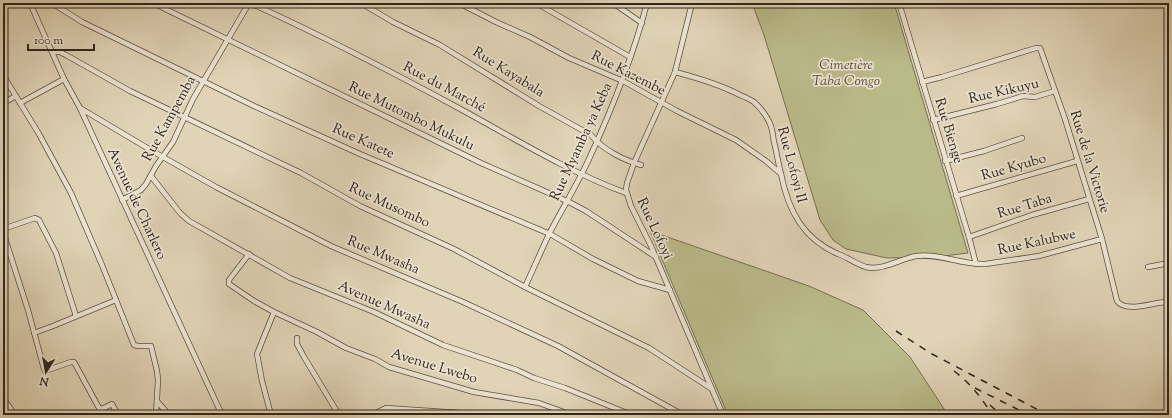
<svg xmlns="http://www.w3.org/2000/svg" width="1172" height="418" font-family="'Sorts Mill Goudy',serif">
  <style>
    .green { fill: #baba89; stroke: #747052 }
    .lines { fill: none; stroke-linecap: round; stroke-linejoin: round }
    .minor-casing { stroke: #5a5142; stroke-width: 6 }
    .minor { stroke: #ebe2d0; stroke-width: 4.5 }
    .rail { stroke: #2e261b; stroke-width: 1.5; stroke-dasharray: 7 7; stroke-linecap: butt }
    .labels { text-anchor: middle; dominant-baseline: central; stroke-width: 3.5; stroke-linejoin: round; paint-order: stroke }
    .park-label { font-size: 14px; font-style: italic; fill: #514b36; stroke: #ebe2d0 }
    .street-label { font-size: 14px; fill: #2e261b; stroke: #ebe2d0 }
  </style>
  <rect width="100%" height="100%" fill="#e0d3b6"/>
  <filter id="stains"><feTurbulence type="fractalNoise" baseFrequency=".005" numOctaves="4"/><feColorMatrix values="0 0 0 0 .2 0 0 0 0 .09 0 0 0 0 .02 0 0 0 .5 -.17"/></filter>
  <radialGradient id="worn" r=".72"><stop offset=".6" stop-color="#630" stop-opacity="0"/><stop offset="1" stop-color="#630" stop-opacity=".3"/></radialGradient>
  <g class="green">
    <polygon points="752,3 894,3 968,253 936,257 887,258 846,249 833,240 820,220 764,35"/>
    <polygon points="650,231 809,286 863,310 910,357 948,415 728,415"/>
  </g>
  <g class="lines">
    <defs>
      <g id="minor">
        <polyline points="30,3 64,79 80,108 222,415"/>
        <polyline points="52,3 82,22 254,106 360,154 550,234 593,259 638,281 670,290"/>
        <polyline points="153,3 481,163 567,201 586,211 656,257"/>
        <path d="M250,3C323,36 394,73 464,111C517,140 569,172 626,193"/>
        <path d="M361,3L393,22L440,45L539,106L591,135C602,149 623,160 641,165"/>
        <polyline points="459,3 496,22 530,37 569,58 623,81 677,111 736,140 766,161 781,174"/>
        <polyline points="536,3 630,57"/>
        <polyline points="613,3 642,23"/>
        <polyline points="692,3 675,72 634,163 627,183 626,190 631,206 651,246 723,415"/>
        <polyline points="899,3 969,237 976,264"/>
        <polyline points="53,52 60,52 66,55 130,91 301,173 360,206 454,249 525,287 649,348 712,389"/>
        <path d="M675,72C698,78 719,84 740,95C745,97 750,99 754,102C761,108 770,120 772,130C773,134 773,138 774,142C777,153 778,163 781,174C788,210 803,239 838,254C847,257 856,264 866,267C882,271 900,259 916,256C939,253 962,265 985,264L1039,256L1102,239"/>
        <polyline points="3,75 39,134 71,193 102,265 134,345 138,346 151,346 157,371 158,380 156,415"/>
        <path d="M922,82L942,77L1036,48H1040L1065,119L1102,239L1117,301C1127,314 1155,301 1169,302"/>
        <polyline points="3,103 16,96"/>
        <polyline points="20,103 64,79"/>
        <polyline points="80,108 154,152 216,187 331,246 463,302 558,346 683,415"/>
        <polyline points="933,120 997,104 1023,96 1035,97 1055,91"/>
        <polyline points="945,161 984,151 1022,138"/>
        <polyline points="151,176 180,213 189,221 290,278 374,312 443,345 517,370 534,378 565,388 632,415"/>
        <polyline points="956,196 1077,161"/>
        <polyline points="122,200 141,190 146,184 156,166 173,142 193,99 249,3"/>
        <polyline points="3,229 35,218 39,220 56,253 76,316"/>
        <polyline points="3,232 28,310 44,369 45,371 71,362 74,362 99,408 102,409 112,404 118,415"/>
        <polyline points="969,237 1032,215 1089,199"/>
        <polyline points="249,254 229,280 229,284 254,301 274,312 317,332 346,348 375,359 389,367 474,392 539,403 572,415"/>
        <polyline points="1148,267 1169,263"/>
        <path d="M525,287C533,269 541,252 549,234C562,209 577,185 589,159C612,109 633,57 647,3"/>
        <polyline points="34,333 53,326 116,300"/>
        <polyline points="297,338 297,344 304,357 339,415"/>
        <polyline points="3,398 15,415"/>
        <polyline points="157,401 169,415"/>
        <polyline points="271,415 262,381 257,354 274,312"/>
        <polyline points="372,415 386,408 476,414 481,415"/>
      </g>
    </defs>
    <use href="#minor" class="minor-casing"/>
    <use href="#minor" class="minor"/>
    <g class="rail">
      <polyline points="896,331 932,354 1048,415"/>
      <path d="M954,371C970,383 982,398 992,415"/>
      <polyline points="975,388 1029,415"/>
      <polyline points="990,405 1001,415"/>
    </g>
  </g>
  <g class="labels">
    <g class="park-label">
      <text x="846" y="66">Cimetière<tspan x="846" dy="16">Taba Congo</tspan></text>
    </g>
    <g class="street-label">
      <text transform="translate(508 73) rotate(32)">Rue Kayabala</text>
      <text transform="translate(628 74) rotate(27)">Rue Kazembe</text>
      <text transform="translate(444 88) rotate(28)">Rue du Marché</text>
      <text transform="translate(1004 92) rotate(-13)">Rue Kikuyu</text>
      <text transform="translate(411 117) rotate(26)">Rue Mutombo Mukulu</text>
      <text transform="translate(170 119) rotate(-61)">Rue Kampemba</text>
      <text transform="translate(948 131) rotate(73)">Rue Bienge</text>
      <text transform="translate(363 142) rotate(24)">Rue Katete</text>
      <text transform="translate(582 142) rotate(-65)">Rue Myamba ya Keba</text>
      <text transform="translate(1089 162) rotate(73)">Rue de la Victorie</text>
      <text transform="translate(791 165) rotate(75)">Rue Lofoyi II</text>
      <text transform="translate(1014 168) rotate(-16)">Rue Kyubo</text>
      <text transform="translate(136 204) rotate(65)">Avenue de Charlero</text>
      <text transform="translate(389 206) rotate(25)">Rue Musombo</text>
      <text transform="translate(1025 207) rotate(-17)">Rue Taba</text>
      <text transform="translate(654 229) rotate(65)">Rue Lofoyi</text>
      <text transform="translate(1037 243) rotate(-12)">Rue Kalubwe</text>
      <text transform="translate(383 256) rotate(23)">Rue Mwasha</text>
      <text transform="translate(384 306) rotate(24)">Avenue Mwasha</text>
      <text transform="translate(434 367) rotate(17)">Avenue Lwebo</text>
    </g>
  </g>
  <rect width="1172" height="418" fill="none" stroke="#e0d3b6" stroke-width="16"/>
  <rect x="4" y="4" width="1164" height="410" fill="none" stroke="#2e261b" stroke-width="2"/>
  <rect x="8" y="8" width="1156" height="402" fill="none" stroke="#2e261b"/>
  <g transform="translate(46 372) rotate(191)" stroke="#ebe2d0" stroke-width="3" paint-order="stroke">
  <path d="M0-3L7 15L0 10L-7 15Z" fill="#2e261b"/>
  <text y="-6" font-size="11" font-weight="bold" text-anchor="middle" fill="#2e261b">N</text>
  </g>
  <path d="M28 44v6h66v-6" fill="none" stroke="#2e261b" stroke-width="2"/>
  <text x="34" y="44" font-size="12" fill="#2e261b" stroke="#ebe2d0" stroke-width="3" paint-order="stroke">100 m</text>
  <rect width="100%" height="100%" filter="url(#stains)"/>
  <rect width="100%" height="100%" fill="url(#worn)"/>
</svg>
